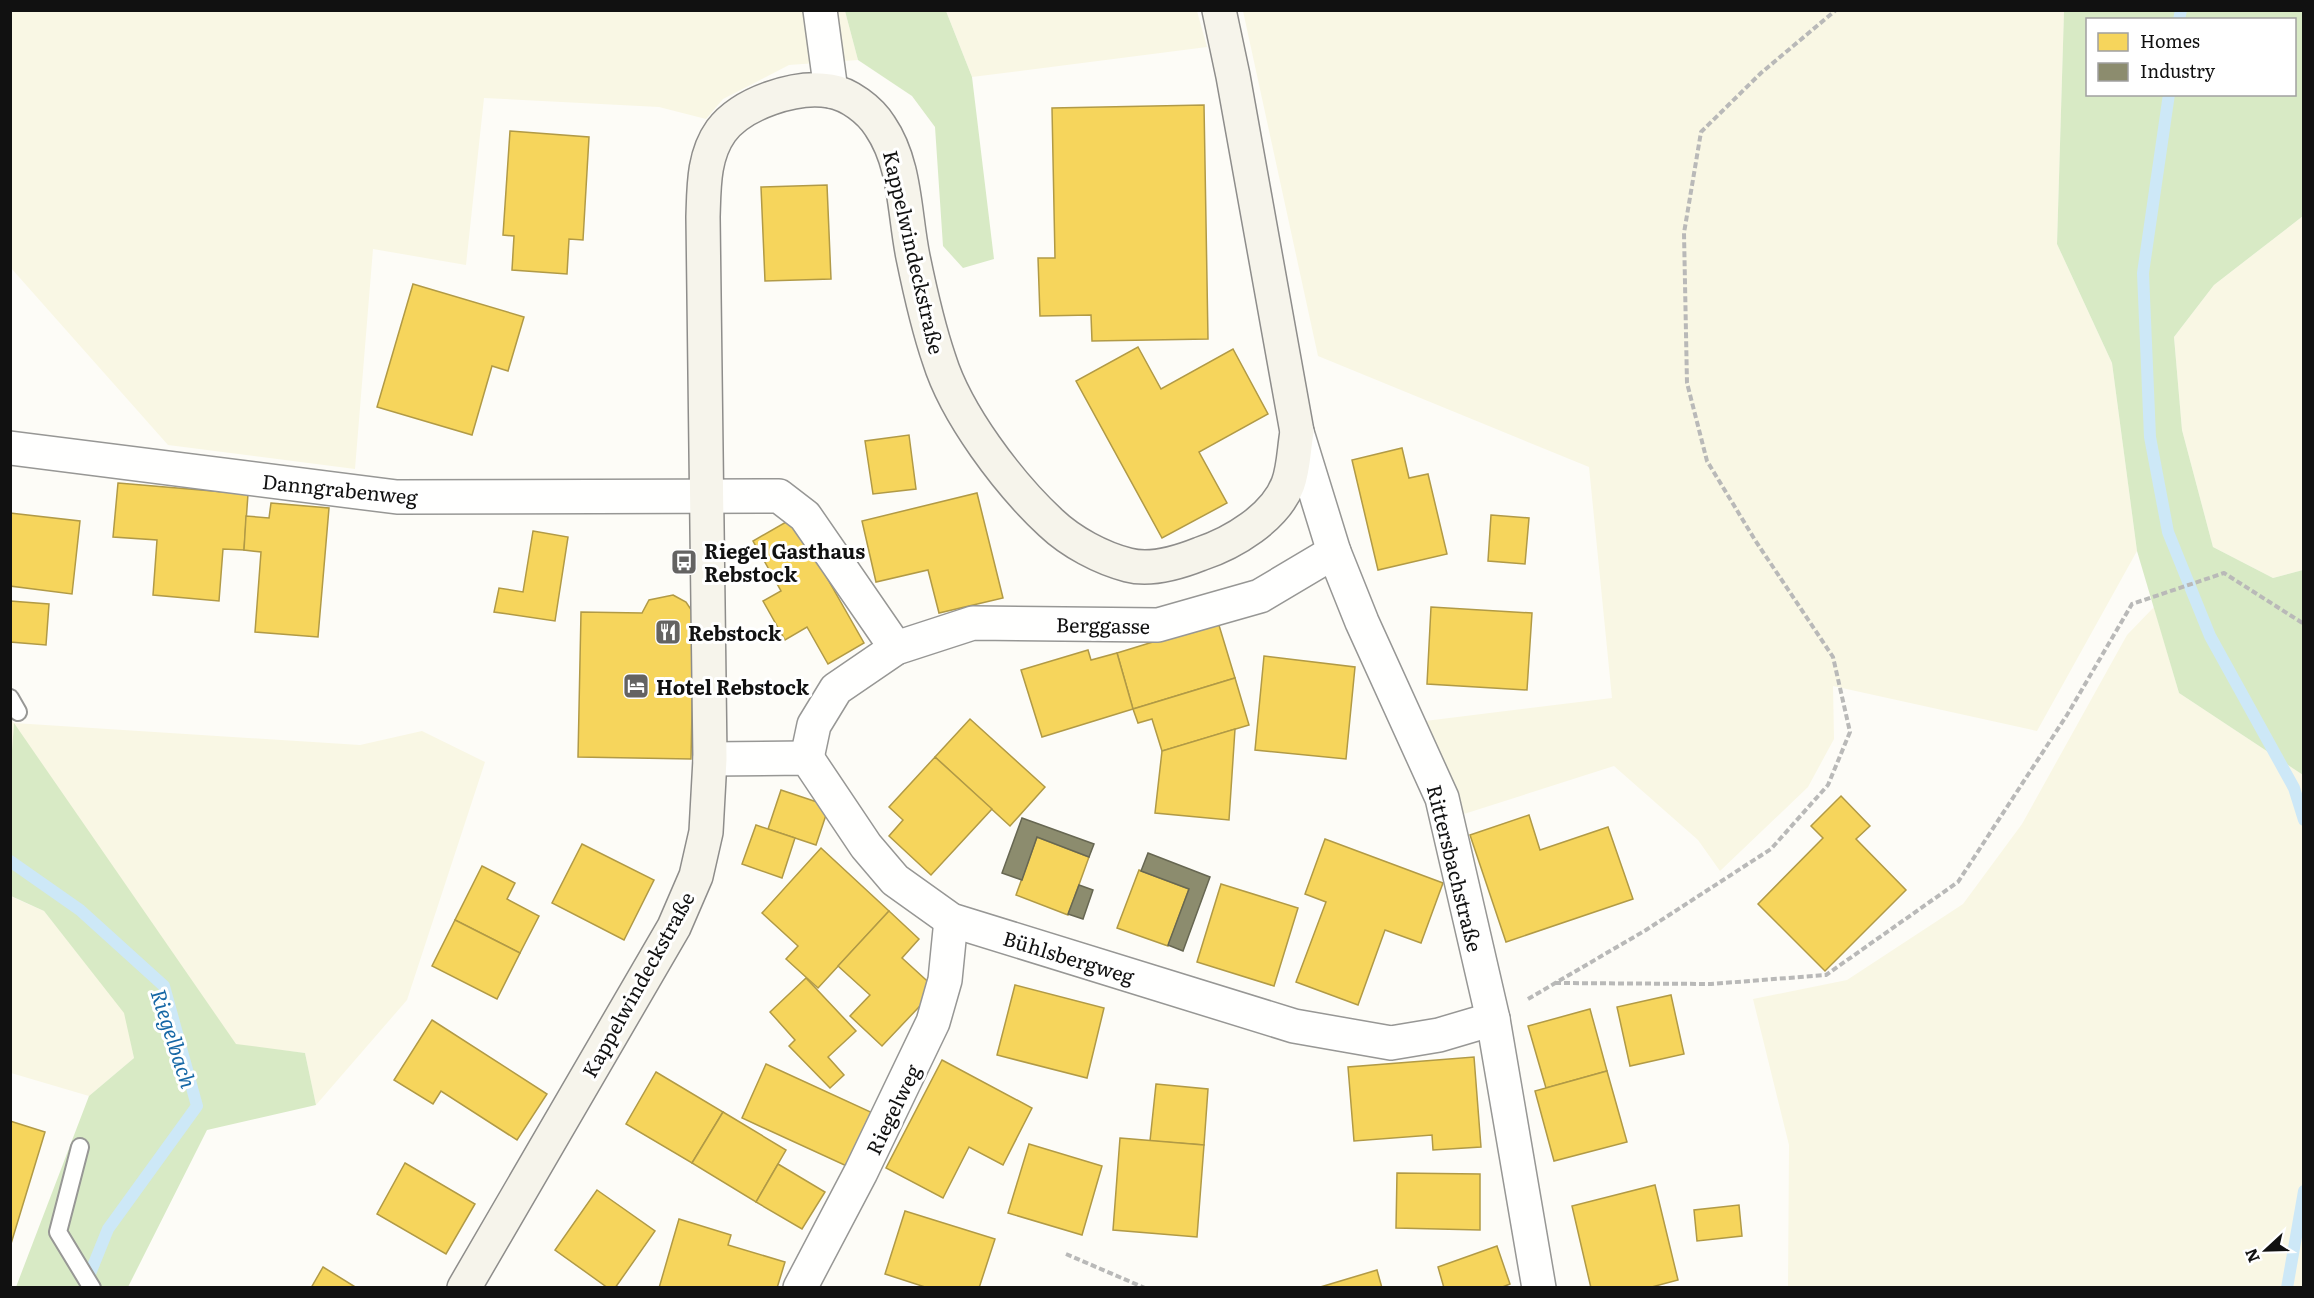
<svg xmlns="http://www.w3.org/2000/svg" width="2314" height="1298" font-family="Literata,serif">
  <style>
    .farmland { fill: #f9f7e4 }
    .forest { fill: #d8eac5; fill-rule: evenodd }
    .homes { fill: #f6d55c; stroke: #b19a46; stroke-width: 1.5 }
    .industry { fill: #8c8c6e; stroke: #676752; stroke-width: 1.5 }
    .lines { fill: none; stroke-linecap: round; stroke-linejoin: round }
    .stream { stroke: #cde8f7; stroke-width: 12 }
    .lane-casing { stroke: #979795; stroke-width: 20 }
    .street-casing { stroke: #979795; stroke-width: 36 }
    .secondary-casing { stroke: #8e8d8b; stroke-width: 36 }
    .path { stroke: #b9b9b8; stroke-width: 4; stroke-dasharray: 6 3; stroke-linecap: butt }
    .lane { stroke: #fffffe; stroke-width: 16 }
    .street { stroke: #fffffe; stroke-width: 33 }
    .secondary { stroke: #f6f4eb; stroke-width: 33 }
    .labels { text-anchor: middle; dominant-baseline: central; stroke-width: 6; stroke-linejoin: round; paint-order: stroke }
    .street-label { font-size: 20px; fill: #111; stroke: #fff }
    .poi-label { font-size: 20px; font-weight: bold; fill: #111; stroke: #fff; text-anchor: start }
    .water-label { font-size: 21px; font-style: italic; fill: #1768a6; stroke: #fff }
  </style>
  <rect width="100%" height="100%" fill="#fdfcf7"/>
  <g class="farmland">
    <polygon points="10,11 845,11 858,60 789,65 723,99 706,119 659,107 484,98 466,265 373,249 355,469 168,445 11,268"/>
    <polygon points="946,11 1197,11 1207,47 972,77"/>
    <polygon points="1243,11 2064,11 2057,244 2112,363 2137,551 2037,731 1833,686 1834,739 1808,787 1720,871 1698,840 1614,766 1464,814 1425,721 1612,698 1589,467 1318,356"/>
    <polygon points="2303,216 2303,570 2273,578 2213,547 2182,430 2174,337 2214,285"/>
    <polygon points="2154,607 2179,693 2303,775 2303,1287 1788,1287 1789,1145 1753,999 1847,980 1963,904 2022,824 2127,635"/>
    <polygon points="10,718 14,723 360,745 422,731 485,762 407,1000 316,1105 305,1053 236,1045 14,724 11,778"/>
    <polygon points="10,896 44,911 125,1013 134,1058 89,1096 11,1073"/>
  </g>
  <g class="forest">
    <polygon points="845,11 946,11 972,77 994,259 963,268 943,246 935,127 912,96 858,60"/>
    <path d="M2064,11H2303V216L2214,285L2174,337L2182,430L2213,547L2273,578L2303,570V775L2179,693L2137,551L2112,363L2057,244ZM2088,20H2294V94H2088Z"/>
    <polygon points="14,723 236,1044 305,1053 316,1105 207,1130 128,1287 16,1287 89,1096 134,1058 124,1013 44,911 11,896 10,778"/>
  </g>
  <g class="homes">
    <polygon points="1204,105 1208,339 1092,341 1091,315 1040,316 1038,258 1055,258 1052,108"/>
    <polygon points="510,131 589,137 583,240 569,239 567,274 512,270 514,236 503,235"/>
    <polygon points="827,185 831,279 765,281 761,187"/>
    <polygon points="413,284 524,317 508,371 492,366 472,435 377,407"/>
    <polygon points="1138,347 1161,389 1233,349 1268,414 1199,452 1227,503 1162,538 1076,381"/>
    <polygon points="909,435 916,489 873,494 865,441"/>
    <polygon points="1402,448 1409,478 1428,474 1447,554 1378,570 1352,460"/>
    <polygon points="118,483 248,494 244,550 223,549 219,601 153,595 157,540 113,537"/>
    <polygon points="977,493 1003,598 939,613 928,570 876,582 862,521"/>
    <polygon points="271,503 329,508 318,637 255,632 261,552 244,550 246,516 269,518"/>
    <polygon points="10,513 80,521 72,594 10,586"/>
    <polygon points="1491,515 1529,518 1525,564 1488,561"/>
    <polygon points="793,518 864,643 828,664 807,627 785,640 763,601 781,591 753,541"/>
    <polygon points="533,531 568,537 555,621 494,612 499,588 523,592"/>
    <polygon points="673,595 686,602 694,614 691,759 578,757 581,612 642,613 649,600"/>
    <polygon points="10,601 49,604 46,645 10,642"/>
    <polygon points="1431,607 1532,613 1527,690 1427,684"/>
    <polygon points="1218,622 1235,678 1133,709 1117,653"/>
    <polygon points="1088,650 1091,660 1117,653 1133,709 1042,737 1021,670"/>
    <polygon points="1264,656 1355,667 1346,759 1255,750"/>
    <polygon points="1235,678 1249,725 1162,751 1152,719 1138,723 1133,709"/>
    <polygon points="970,719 1045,787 1010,826 935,757"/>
    <polygon points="1235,729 1229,820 1155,813 1162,751"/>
    <polygon points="935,757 992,809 931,875 889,836 903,820 889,807"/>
    <polygon points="781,790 829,806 816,845 768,829"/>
    <polygon points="1841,796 1870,826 1856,839 1906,890 1825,971 1758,904 1823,838 1811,826"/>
    <polygon points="1529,815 1540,850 1608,827 1633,899 1506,942 1470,835"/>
    <polygon points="756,825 795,838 782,878 742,864"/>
    <polygon points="1037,837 1089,857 1068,915 1016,895"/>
    <polygon points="1325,839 1443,883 1421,943 1385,930 1358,1005 1296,982 1326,902 1305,894"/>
    <polygon points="582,844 654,880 624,940 552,903"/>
    <polygon points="821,848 889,911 818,988 786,959 798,946 762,913"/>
    <polygon points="482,866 515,883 507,899 539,916 520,953 455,920"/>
    <polygon points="1139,870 1189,889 1168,946 1117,928"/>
    <polygon points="1221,884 1298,908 1274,986 1197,962"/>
    <polygon points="889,911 919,939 902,958 936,989 882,1046 850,1016 870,995 838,966"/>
    <polygon points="455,920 520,953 497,999 432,966"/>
    <polygon points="806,978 856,1031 828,1057 844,1075 830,1088 789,1046 795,1040 770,1012"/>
    <polygon points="1015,985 1104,1008 1087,1078 997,1055"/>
    <polygon points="1671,995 1684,1054 1630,1066 1617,1007"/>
    <polygon points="1590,1009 1607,1071 1546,1088 1528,1026"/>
    <polygon points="432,1020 547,1094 517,1140 441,1091 433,1104 394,1080"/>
    <polygon points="1474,1057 1481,1147 1433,1150 1432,1135 1354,1141 1348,1067"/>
    <polygon points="942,1060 1032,1108 1003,1165 969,1147 943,1198 886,1168"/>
    <polygon points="766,1064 875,1114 851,1168 742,1118"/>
    <polygon points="1607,1071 1627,1142 1554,1161 1535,1091"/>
    <polygon points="656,1072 723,1112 692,1163 626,1124"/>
    <polygon points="1156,1084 1208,1089 1204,1145 1150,1141"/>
    <polygon points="723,1112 786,1150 756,1202 692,1163"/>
    <polygon points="10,1121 45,1132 10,1247"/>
    <polygon points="1120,1138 1204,1145 1197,1237 1113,1230"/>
    <polygon points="1029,1144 1102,1166 1082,1235 1008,1213"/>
    <polygon points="405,1163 475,1204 446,1254 377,1214"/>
    <polygon points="778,1164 825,1192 802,1229 756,1202"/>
    <polygon points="1397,1173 1480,1174 1480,1230 1396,1228"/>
    <polygon points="1655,1185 1678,1280 1648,1288 1591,1288 1572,1206"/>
    <polygon points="597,1190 655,1231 615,1288 608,1288 555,1250"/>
    <polygon points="1739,1205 1742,1236 1697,1241 1694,1210"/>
    <polygon points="905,1211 995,1239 979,1288 928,1288 885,1274"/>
    <polygon points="679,1219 731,1235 728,1245 785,1262 777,1288 659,1288"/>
    <polygon points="1497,1246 1510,1284 1500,1288 1444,1288 1438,1267"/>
    <polygon points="323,1267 357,1288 311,1288"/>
    <polygon points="1377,1270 1382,1288 1317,1288"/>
  </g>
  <g class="industry">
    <polygon points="1022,818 1094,844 1089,857 1037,837 1022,880 1002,873"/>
    <polygon points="1148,853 1210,877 1183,951 1168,945 1189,889 1141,871"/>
    <polygon points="1079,885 1093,890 1083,919 1068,914"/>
  </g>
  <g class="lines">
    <g class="stream">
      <polyline points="2179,20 2181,10"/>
      <polyline points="2169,94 2143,273 2150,437 2168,532 2210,636 2294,788 2304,820"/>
      <polyline points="10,861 80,910 164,986 197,1106 108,1229 85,1286"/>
      <polyline points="2287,1288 2304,1191"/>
    </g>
    <defs>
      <g id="lane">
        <polyline points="10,698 18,712"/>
        <polyline points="80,1147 58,1232 92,1288"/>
      </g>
      <g id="street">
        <polyline points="820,10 831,91"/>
        <polyline points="1297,432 1334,552 1362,622 1442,798 1493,1019 1539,1288"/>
        <polyline points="10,448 397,497 779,496 805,516 896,648"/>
        <polyline points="807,758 814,725 836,689 896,648 973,623 1158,625 1260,596 1334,552"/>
        <polyline points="710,759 807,758 866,846 895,880 951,920 1294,1026 1391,1043 1439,1035 1493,1019"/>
        <polyline points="800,1288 861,1172 933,1022 945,980 951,920"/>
      </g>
      <path id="secondary" d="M464,1288L674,927L696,876L706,832L710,759L703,217C704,188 703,156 721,131C742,103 796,85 830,91C849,94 870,110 880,126C906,164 904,213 913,257C920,291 928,327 939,359C956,414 1008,483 1051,523C1071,542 1101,558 1128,565C1150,571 1180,562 1200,554C1233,543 1275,518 1288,484C1294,468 1294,449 1297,432L1233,76L1219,10"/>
    </defs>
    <use href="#lane" class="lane-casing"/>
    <use href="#street" class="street-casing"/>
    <use href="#secondary" class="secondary-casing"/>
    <g class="path">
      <polyline points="1555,983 1711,984 1826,975 1958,882 2067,715 2132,604 2224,573 2304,624"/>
      <polyline points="1528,999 1646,930 1771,849 1828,785 1850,732 1833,657 1755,540 1707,461 1687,383 1684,233 1701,132 1761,73 1836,10"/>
      <polyline points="1066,1254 1145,1288"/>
    </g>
    <use href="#lane" class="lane"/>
    <use href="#street" class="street"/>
    <use href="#secondary" class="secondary"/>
  </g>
  <defs>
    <symbol id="bus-square" viewBox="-11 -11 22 22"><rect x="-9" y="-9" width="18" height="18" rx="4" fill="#646362" stroke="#fff"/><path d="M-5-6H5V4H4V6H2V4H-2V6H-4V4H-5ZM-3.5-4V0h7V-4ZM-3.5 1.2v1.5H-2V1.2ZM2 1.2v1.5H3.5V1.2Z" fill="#fff"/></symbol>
    <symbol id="restaurant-square" viewBox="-11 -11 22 22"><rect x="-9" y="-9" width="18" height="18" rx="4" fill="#646362" stroke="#fff"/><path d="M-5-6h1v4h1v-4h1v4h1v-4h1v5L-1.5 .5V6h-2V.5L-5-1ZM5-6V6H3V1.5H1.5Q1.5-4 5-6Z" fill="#fff"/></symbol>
    <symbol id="hotel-square" viewBox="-11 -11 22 22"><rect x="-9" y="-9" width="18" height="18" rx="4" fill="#646362" stroke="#fff"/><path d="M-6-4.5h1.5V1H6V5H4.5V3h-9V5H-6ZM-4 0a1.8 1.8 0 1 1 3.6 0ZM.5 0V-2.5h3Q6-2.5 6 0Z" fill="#fff"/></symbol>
  </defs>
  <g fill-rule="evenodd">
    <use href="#bus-square" x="669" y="547" width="30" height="30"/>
    <use href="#restaurant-square" x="653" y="617" width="30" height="30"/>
    <use href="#hotel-square" x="621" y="671" width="30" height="30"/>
  </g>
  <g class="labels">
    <g class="street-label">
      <text transform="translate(915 252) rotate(77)">Kappelwindeckstraße</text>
      <text transform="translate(340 488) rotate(6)">Danngrabenweg</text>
      <text transform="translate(1103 624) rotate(1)">Berggasse</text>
      <text transform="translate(1456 868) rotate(76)">Rittersbachstraße</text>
      <text transform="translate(1069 956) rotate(17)">Bühlsbergweg</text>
      <text transform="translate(637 984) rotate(-61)">Kappelwindeckstraße</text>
      <text transform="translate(892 1109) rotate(-64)">Riegelweg</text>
    </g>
    <g class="poi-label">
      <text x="704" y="550">Riegel Gasthaus<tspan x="704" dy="23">Rebstock</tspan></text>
      <text x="688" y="632">Rebstock</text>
      <text x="656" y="686">Hotel Rebstock</text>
    </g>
    <g class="water-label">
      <text transform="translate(175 1038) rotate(72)">Riegelbach</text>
    </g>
  </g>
  <rect width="2314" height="1298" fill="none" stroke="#111111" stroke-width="24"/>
  <rect x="2086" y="18" width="210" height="78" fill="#ffffff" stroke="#a0a0a0" stroke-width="1.5"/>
  <rect x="2098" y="33" width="30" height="18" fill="#f6d55c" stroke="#a0a0a0" stroke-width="1.5"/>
  <text x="2140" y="48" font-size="18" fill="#111111">Homes</text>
  <rect x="2098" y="63" width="30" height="18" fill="#8c8c6e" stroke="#a0a0a0" stroke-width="1.5"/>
  <text x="2140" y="78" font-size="18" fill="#111111">Industry</text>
  <g transform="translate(2266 1250) rotate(248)" stroke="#ffffff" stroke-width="4.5" paint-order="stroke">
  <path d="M0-4.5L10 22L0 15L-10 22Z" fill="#111111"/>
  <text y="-9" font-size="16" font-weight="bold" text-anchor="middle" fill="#111111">N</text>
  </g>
</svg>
